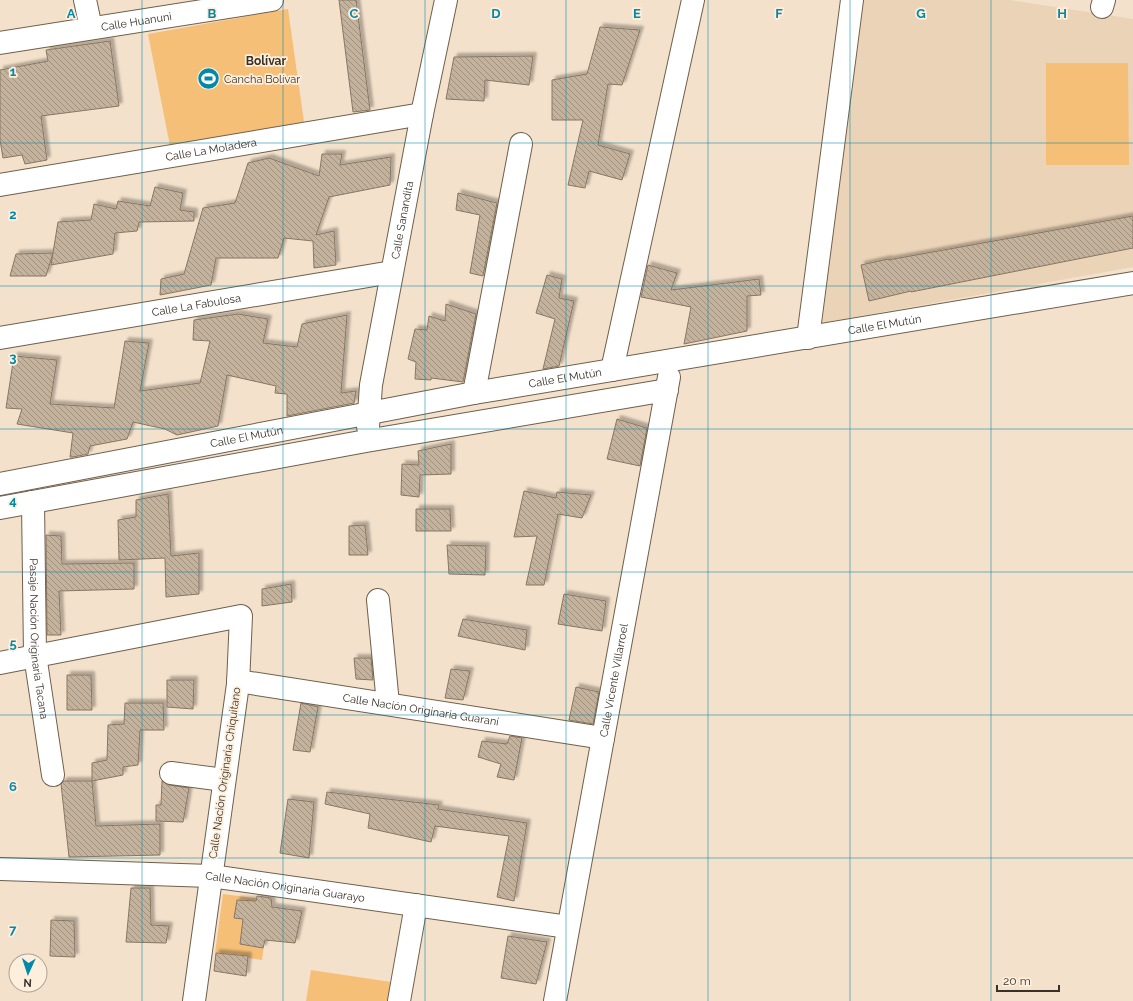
<svg xmlns="http://www.w3.org/2000/svg" width="1133" height="1001" font-family="Raleway,sans-serif">
  <style>
    .built { fill: #ebd3b7 }
    .green { fill: #f6bf78 }
    .building { fill: url(#building-back-hatch); stroke: #887763; filter: url(#shadow) }
    .lines { fill: none; stroke-linecap: round; stroke-linejoin: round }
    .minor-casing { stroke: #6f5f4c; stroke-width: 24 }
    .minor { stroke: #fff; stroke-width: 22 }
    .grid { fill: none; stroke: #0289aa; stroke-width: 1; stroke-opacity: 0.55 }
    .labels { text-anchor: middle; dominant-baseline: central; stroke-width: 3.5; stroke-linejoin: round; paint-order: stroke }
    .street-label { font-size: 11px; fill: #383128; stroke: #feefdd }
    .poi-label { font-size: 11px; fill: #383128; stroke: #feefdd; text-anchor: start }
    .neighbourhood-label { font-size: 12px; font-weight: bold; fill: #383128; stroke: #feefdd }
    .grid-label { font-size: 13px; text-anchor: middle; font-weight: bold; fill: #0289aa; stroke: #feefdd; stroke-width: 3.5; stroke-linejoin: round; paint-order: stroke }
  </style>
  <defs>
    <pattern id="building-back-hatch" width="6" height="6" patternUnits="userSpaceOnUse"><rect width="6" height="6" fill="#c4b29c"/><path d="M-1 5l2 2M0 0l6 6M5-1l2 2" fill="none" stroke="#a0917f"/></pattern>
    <filter id="shadow"><feDropShadow dx="3.5" dy="-3.5" stdDeviation="1" flood-color="#0004"/></filter>
  </defs>
  <rect width="100%" height="100%" fill="#f3e1cb"/>
  <polygon class="built" points="864,0 1010,0 1133,19 1133,267 822,323"/>
  <g class="green">
    <polygon points="288,9 304,122 170,146 148,34"/>
    <polygon points="1046,63 1128,63 1129,165 1046,165"/>
    <polygon points="223,894 270,900 262,960 215,953"/>
    <polygon points="311,970 391,982 388,1001 306,1001"/>
  </g>
  <g class="building">
    <polygon points="339,0 356,0 370,110 353,112"/>
    <polygon points="600,27 640,30 622,85 608,84 598,145 630,154 622,180 589,171 585,188 568,185 583,120 552,120 552,80 587,74"/>
    <polygon points="110,41 119,106 41,116 47,160 25,164 22,155 3,158 0,140 0,70 48,61 46,50"/>
    <polygon points="533,56 529,85 485,80 484,101 446,99 454,57"/>
    <polygon points="322,154 342,154 340,165 391,157 390,185 329,197 316,235 334,231 336,265 314,268 313,241 284,238 278,258 216,258 211,285 160,295 161,279 184,274 203,208 235,203 248,163 269,158 319,176"/>
    <polygon points="155,187 183,193 180,210 194,212 194,221 139,222 137,231 115,233 113,254 51,265 58,222 91,220 94,204 116,209 118,201 150,206"/>
    <polygon points="458,193 497,203 483,276 470,273 480,215 456,210"/>
    <polygon points="1133,216 1133,248 911,292 911,291 869,301 861,265 888,259 888,260"/>
    <polygon points="53,253 46,276 10,276 16,254"/>
    <polygon points="648,265 677,273 671,290 759,279 761,295 747,296 747,331 684,344 691,307 641,297"/>
    <polygon points="547,275 562,279 559,298 574,301 559,366 543,369 555,319 536,313"/>
    <polygon points="446,304 476,314 463,382 431,378 431,380 415,379 416,362 408,359 415,329 427,330 429,316 445,321"/>
    <polygon points="238,314 268,319 263,343 297,347 302,324 347,315 341,393 356,391 354,403 287,416 287,394 275,393 276,386 227,375 218,426 177,435 165,429 133,422 127,439 90,446 88,454 73,457 70,457 73,433 17,424 22,409 6,408 14,356 57,360 50,404 114,408 125,341 149,343 140,391 200,383 210,341 193,340 194,320"/>
    <polygon points="617,419 647,428 640,466 607,459"/>
    <polygon points="451,444 451,474 420,475 419,497 401,495 402,464 419,465 418,451"/>
    <polygon points="524,491 556,498 557,492 591,495 582,518 558,514 544,585 526,585 537,536 514,537"/>
    <polygon points="168,494 171,556 199,553 199,594 166,597 165,558 119,560 118,520 136,517 136,500"/>
    <polygon points="416,509 450,509 451,531 416,531"/>
    <polygon points="365,525 368,555 349,555 349,526"/>
    <polygon points="46,535 61,536 62,564 134,563 134,589 59,591 61,635 47,635"/>
    <polygon points="447,545 486,546 485,575 449,574"/>
    <polygon points="291,584 292,602 262,606 262,589"/>
    <polygon points="564,594 606,601 602,631 558,624"/>
    <polygon points="463,619 527,630 525,650 458,636"/>
    <polygon points="354,658 371,658 373,680 356,679"/>
    <polygon points="451,669 470,671 463,700 445,698"/>
    <polygon points="67,675 91,675 92,710 67,710"/>
    <polygon points="167,680 194,680 193,709 167,707"/>
    <polygon points="576,687 599,692 593,724 569,720"/>
    <polygon points="125,703 163,703 164,730 140,730 138,765 123,767 123,775 92,781 92,763 107,760 108,725 124,724"/>
    <polygon points="301,703 318,707 310,752 293,750"/>
    <polygon points="510,736 522,738 514,780 497,777 501,764 478,757 482,741 507,744"/>
    <polygon points="64,781 92,781 96,826 160,824 160,855 69,857 61,784"/>
    <polygon points="162,781 169,785 189,788 183,822 156,821 156,805 161,805"/>
    <polygon points="327,792 439,805 438,809 527,823 514,901 497,897 509,836 435,826 431,842 368,828 370,814 325,804"/>
    <polygon points="288,799 314,802 309,858 280,853"/>
    <polygon points="131,888 150,888 151,925 169,926 166,943 126,942"/>
    <polygon points="257,896 271,898 272,907 302,911 295,943 265,940 263,948 240,944 243,919 234,918 237,900 256,901"/>
    <polygon points="51,920 74,921 75,957 50,956"/>
    <polygon points="508,936 547,942 536,984 501,978"/>
    <polygon points="216,953 248,956 246,976 214,971"/>
  </g>
  <g class="lines">
    <defs>
      <g id="minor">
        <polyline points="85,0 91,28"/>
        <polyline points="1102,7 1104,0"/>
        <path id="s1" d="M0,43L272,0"/>
        <path id="s2" d="M0,185L422,114"/>
        <path id="s3" d="M0,338L392,272"/>
        <polyline points="808,338 852,0"/>
        <polyline points="612,370 693,0"/>
        <polyline points="474,393 521,144"/>
        <path id="s4" d="M368,427L371,385L422,114L446,0"/>
        <path id="s5" d="M0,484L474,393L1133,283"/>
        <path id="s6" d="M33,502L35,655L53,775"/>
        <polyline points="0,508 366,441 667,390"/>
        <polyline points="378,600 388,704"/>
        <polyline points="0,663 241,616 238,684 194,1001"/>
        <path id="s7" d="M238,681L603,738"/>
        <polyline points="171,773 224,780"/>
        <path id="s8" d="M0,869L211,876L568,927"/>
        <polyline points="399,1001 416,905"/>
        <path id="s9" d="M555,1001L669,377"/>
      </g>
    </defs>
    <use href="#minor" class="minor-casing"/>
    <use href="#minor" class="minor"/>
  </g>
  <path class="grid" d="M142,0V1001M283,0V1001M425,0V1001M566,0V1001M708,0V1001M850,0V1001M991,0V1001M0,143H1133M0,286H1133M0,429H1133M0,572H1133M0,715H1133M0,858H1133"/>
  <defs>
    <symbol id="stadium-disc" viewBox="-11 -11 22 22"><circle r="9.5" fill="#0289aa" stroke="#feefdd"/><path d="M0-5a6.5 5 0 1 0 0 10a6.5 5 0 1 0 0-10ZM-3.5-1.8h7v3.6h-7Z" fill="#fff"/></symbol>
  </defs>
  <g fill-rule="evenodd">
    <use href="#stadium-disc" x="196" y="66" width="25" height="25"/>
  </g>
  <g class="labels">
    <g class="street-label">
      <text stroke="none"><textPath href="#s1" startOffset="138">Calle Huanuni</textPath></text>
      <text stroke="none"><textPath href="#s2" startOffset="214">Calle La Moladera</textPath></text>
      <text stroke="none"><textPath href="#s4" startOffset="210">Calle Sanandita</textPath></text>
      <text stroke="none"><textPath href="#s3" startOffset="199">Calle La Fabulosa</textPath></text>
      <text stroke="none"><textPath href="#s5" startOffset="899">Calle El Mutún</textPath></text>
      <text stroke="none"><textPath href="#s5" startOffset="575">Calle El Mutún</textPath></text>
      <text stroke="none"><textPath href="#s5" startOffset="251">Calle El Mutún</textPath></text>
      <text stroke="none"><textPath href="#s6" startOffset="137">Pasaje Nación Originaria Tacana</textPath></text>
      <text stroke="none"><textPath href="#s9" startOffset="326">Calle Vicente Villarroel</textPath></text>
      <text stroke="none"><textPath href="#s7" startOffset="185">Calle Nación Originaria Guaraní</textPath></text>
      <text transform="translate(225 773) rotate(-82)">Calle Nación Originaria Chiquitano</text>
      <text stroke="none"><textPath href="#s8" startOffset="286">Calle Nación Originaria Guarayo</textPath></text>
    </g>
    <g class="poi-label">
      <text x="224" y="79">Cancha Bolívar</text>
    </g>
    <g class="neighbourhood-label">
      <text x="266" y="61">Bolívar</text>
    </g>
  </g>
  <g class="grid-label">
    <text x="71" y="18">A</text>
    <text x="212" y="18">B</text>
    <text x="354" y="18">C</text>
    <text x="496" y="18">D</text>
    <text x="637" y="18">E</text>
    <text x="779" y="18">F</text>
    <text x="921" y="18">G</text>
    <text x="1062" y="18">H</text>
    <text x="13" y="76">1</text>
    <text x="13" y="219">2</text>
    <text x="13" y="362">3</text>
    <text x="13" y="505">4</text>
    <text x="13" y="648">5</text>
    <text x="13" y="791">6</text>
    <text x="13" y="934">7</text>
  </g>
  <g transform="translate(28 973) rotate(183)"><circle r="19" fill="#feefdd" stroke="#afa395"/>
  <path d="M0-3L7 15L0 10L-7 15Z" fill="#0289aa"/>
  <text y="-6" font-size="11" font-weight="bold" text-anchor="middle" fill="#383128">N</text>
  </g>
  <path d="M997 985v6h62v-6" fill="none" stroke="#383128" stroke-width="2"/>
  <text x="1003" y="985" font-size="12" fill="#383128" stroke="#feefdd" stroke-width="3" paint-order="stroke">20 m</text>
</svg>
